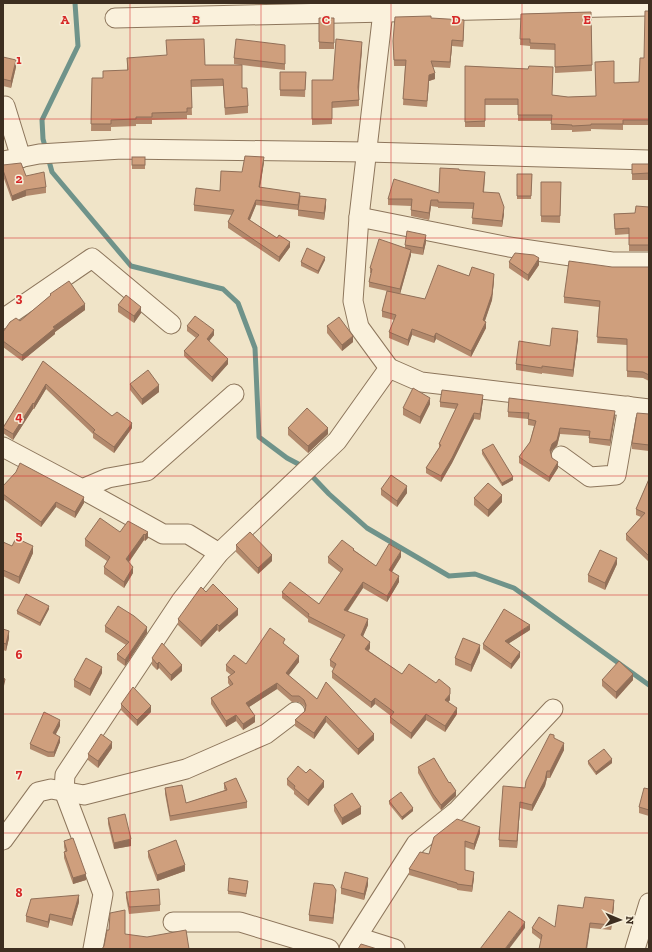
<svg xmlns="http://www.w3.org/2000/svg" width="652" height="952" font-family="'Zilla Slab',serif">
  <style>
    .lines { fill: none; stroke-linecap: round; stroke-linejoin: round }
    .stream { stroke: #6f938a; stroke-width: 5 }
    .minor-casing { stroke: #8d765c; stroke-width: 21 }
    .minor { stroke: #faf1dc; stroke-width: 19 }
    .wall { fill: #b2896c }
    .shaded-wall { fill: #916f58 }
    .building { fill: #cf9f7d; stroke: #916f58 }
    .grid { fill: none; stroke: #d62828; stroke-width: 1; stroke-opacity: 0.55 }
    .grid-label { font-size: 13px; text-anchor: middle; font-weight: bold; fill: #d62828; stroke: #f7eed8; stroke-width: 3; stroke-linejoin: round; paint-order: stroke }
  </style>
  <rect width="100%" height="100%" fill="#f0e4c8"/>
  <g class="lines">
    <g class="stream">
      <polyline points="75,3 78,46 42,120 43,139 52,172 131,266 223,289 238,303 255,348 259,437 287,458 304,467"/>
      <polyline points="309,473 329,494 367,528 449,576 475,574 514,588 649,685"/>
    </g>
    <defs>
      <g id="minor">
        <polyline points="384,3 359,217 353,301 359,327 389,368 421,382 649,409"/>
        <polyline points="115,18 649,6"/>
        <polyline points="5,106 21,158"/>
        <polyline points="3,161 39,154 122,149 367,152 649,160"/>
        <polyline points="359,217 509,247 612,262 649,262"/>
        <polyline points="3,319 92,258 171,324"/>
        <polyline points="3,447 82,489 108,478 147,471 234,394"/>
        <polyline points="561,456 590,477 616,475 628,406"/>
        <polyline points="82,489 163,534 188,534 219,553"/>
        <polyline points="3,840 38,792 51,789 84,795 186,769 266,734 295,712"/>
        <polyline points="173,922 240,922 329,949"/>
        <polyline points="357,937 395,949"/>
        <polyline points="93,949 103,894 64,791 65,775 181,601 219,553 337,441 389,368"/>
        <polyline points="349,949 416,844 457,811 553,709"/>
        <polyline points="635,949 649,903"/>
      </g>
    </defs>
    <use href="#minor" class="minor-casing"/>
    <use href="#minor" class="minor"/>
  </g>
  <g class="wall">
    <polygon points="649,11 649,125 623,125 623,130 591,129 591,131 572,132 572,130 551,130 551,121 518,121 518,105 485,105 485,127 465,127 465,66 528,69 552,95 568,97 596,96 614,83 639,82 644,58"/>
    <polygon points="591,12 592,71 555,73 555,50 530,49 530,46 520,45 521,14"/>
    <rect x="319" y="18" width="15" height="31"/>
    <polygon points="431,18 464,26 463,47 452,46 450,68 433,67 435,79 429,81 427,107 403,105 405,66 394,66 393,41"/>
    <polygon points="285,45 285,70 242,65 242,88 248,106 248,113 225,115 223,86 191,87 192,115 187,115 187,119 152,120 152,124 136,124 136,126 111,127 111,131 91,131 92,78 103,78 127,70 127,58 205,65 241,65 234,64 234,58"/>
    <polygon points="362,48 359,91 359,106 332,108 332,124 312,125 312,80 333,80"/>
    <polygon points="3,57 16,67 11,88 3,86"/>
    <polygon points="280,72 306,72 305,97 280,96"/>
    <rect x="132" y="157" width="13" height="12"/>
    <polygon points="264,162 260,188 300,196 326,206 324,220 298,216 298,210 256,205 250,220 290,247 279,262 228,228 228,222 232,215 194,211 194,205 220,191 242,172"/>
    <rect x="632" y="164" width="17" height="16"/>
    <polygon points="3,165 46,187 46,193 26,196 12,201 3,176"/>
    <polygon points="459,170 485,178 484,192 504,214 502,227 472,224 473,209 438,208 438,207 431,206 429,220 411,216 411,206 388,205 388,199 439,193"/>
    <polygon points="517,174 532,174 531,199 517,199"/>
    <polygon points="541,182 561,182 560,223 541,222"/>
    <polygon points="649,207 649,251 629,251 629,234 615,235 614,214 635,213"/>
    <polygon points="426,242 423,255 411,253 411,255 400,294 425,299 469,276 494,280 492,300 485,321 486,328 471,357 436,339 434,343 412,335 408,346 389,338 389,332 394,320 382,317 382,311 387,291 369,287 369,282 371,273 370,273 370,268 405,248 405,245"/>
    <polygon points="325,260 318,274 301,266 301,262"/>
    <polygon points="509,262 539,265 528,281 509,268"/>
    <polygon points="612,267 649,267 649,381 643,378 627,377 627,345 597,343 599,307 564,303 564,297"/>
    <polygon points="50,294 85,310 55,332 55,334 22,361 3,347 3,332 20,321 50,296"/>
    <polygon points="118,305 141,313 134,323 118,312"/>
    <polygon points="187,326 214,335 209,341 228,364 212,382 184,356 184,351 196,338 187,331"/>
    <polygon points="327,326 353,342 342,351 327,333"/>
    <polygon points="578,338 573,377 542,373 542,374 516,370 516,364 550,346"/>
    <polygon points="43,361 112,416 132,428 114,453 93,438 93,434 46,389 34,409 33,409 13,440 3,433 3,427 22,397"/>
    <polygon points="130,384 159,392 142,405 130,390"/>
    <polygon points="483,400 480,420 474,419 452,463 441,482 426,473 426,468 439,448 439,444 456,409 440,407 440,402"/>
    <polygon points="430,404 420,424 403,415 403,408"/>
    <polygon points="508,412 615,416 610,446 589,443 589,436 560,434 557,446 552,450 551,453 552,458 558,468 549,482 519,463 519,457 530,442 534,426 528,425 528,419 508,417"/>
    <polygon points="648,414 649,414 649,451 632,449 632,443"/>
    <polygon points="288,428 328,434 308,453 288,435"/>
    <polygon points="482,450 513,480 502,486 482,454"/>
    <polygon points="649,479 649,562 626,540 626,534 641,517 636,515 636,509"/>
    <polygon points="3,486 84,503 75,518 56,507 41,527 3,499"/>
    <polygon points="381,489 407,493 397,507 381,495"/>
    <polygon points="474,498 502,502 488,517 474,505"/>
    <polygon points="120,532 148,532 148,538 145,541 144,540 129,562 133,573 124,588 104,574 104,567 107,561 85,546 85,539"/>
    <polygon points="3,542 12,546 33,553 19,584 3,576"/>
    <polygon points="236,545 272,561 258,574 236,552"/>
    <polygon points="354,550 376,566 401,557 392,572 399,582 387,602 363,588 348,611 368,625 363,636 370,648 369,651 402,674 450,700 448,702 457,714 445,732 426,720 411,739 390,723 390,717 391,716 375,704 371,708 332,678 332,672 334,669 330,666 330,660 342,639 308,622 308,619 282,598 282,592 319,604 341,573 328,563 328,557"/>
    <polygon points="617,564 605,590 588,582 588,575"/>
    <polygon points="206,592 238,615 219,632 217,630 201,647 178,625 178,619"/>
    <polygon points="49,609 40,626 17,614 17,611"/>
    <polygon points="105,626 147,633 125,666 117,660 117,654 126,645 105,632"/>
    <polygon points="3,629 9,638 6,651 3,650"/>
    <polygon points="530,630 509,643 520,657 511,669 483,649 483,644"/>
    <polygon points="285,645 299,662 288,675 317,699 374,740 358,755 326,722 314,739 295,726 295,720 305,711 305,709 304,706 299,702 292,702 277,689 249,707 255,722 243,730 236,721 226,727 211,704 211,698 230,686 228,683 228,677 231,675 226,671 226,665 246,664"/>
    <polygon points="480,652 471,672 455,665 455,658"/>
    <polygon points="152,658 182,671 171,681 159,668 157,670 152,665"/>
    <polygon points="102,673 90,696 74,687 74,680"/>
    <polygon points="602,680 633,680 616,699 602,686"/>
    <polygon points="121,704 151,712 137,726 121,710"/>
    <polygon points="60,726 56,734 60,742 54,757 48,757 30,749 30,744"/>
    <polygon points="554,738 564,750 550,778 547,778 545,786 532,811 520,808 517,848 499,847 499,840 525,788"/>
    <polygon points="112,748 98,768 88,760 88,754"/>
    <polygon points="588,761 612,763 596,775 588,764"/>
    <polygon points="418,767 456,796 441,810 433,799 418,773"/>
    <polygon points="306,773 324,787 308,806 294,794 294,791 287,785 287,779"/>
    <polygon points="224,783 247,802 247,808 170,821 165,794 165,788 186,803 225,790 224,789"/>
    <polygon points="649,789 649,816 639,813 639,807"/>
    <polygon points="389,801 413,811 402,820 389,804"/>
    <polygon points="334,805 361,814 342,825 334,811"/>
    <polygon points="108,818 131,846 114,849 108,824"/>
    <polygon points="480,833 474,850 465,847 465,870 474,878 472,892 457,890 457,889 409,875 409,869 429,854"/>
    <polygon points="64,841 86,880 73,884 64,858 64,852 65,851 64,847"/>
    <polygon points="148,851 185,871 157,881 148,857"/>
    <polygon points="248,885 246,897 228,894 228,891"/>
    <polygon points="368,885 364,900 341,894 341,888"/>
    <polygon points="126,892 160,905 160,911 129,914 126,898"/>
    <polygon points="336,896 333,924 309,921 309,915"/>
    <polygon points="79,902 72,926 50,920 48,928 26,922 26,916"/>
    <polygon points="614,906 611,930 590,928 541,940 532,933 532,928 555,927 583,908"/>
  </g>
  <g class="shaded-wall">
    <polygon points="464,20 464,26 463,47 463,41"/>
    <polygon points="452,40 452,46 450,68 450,62"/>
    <polygon points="362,42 362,48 358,93 358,87"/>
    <polygon points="16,60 16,67 11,88 11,81"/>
    <polygon points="435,73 435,79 429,81 427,107 429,75"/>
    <polygon points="264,157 264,162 259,193 259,187"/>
    <polygon points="26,190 26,196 12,201 12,196"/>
    <polygon points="326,199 326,206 324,220 324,213"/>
    <polygon points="256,200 256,205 248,224 248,219"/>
    <polygon points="431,200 431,206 429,220 429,213"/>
    <polygon points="504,207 504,214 502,227 502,221"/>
    <polygon points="426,235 426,242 423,255 423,248"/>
    <polygon points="290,242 290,247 279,262 279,257"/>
    <polygon points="411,250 411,255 400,294 400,289"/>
    <polygon points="325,257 325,260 318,274 318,271"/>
    <polygon points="539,258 539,265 528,281 528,275"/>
    <polygon points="494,274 494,280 492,300 483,326 483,320"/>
    <polygon points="85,304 85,310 55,332 55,334 22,361 22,355 53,327"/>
    <polygon points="141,307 141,313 134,323 134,316"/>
    <polygon points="486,322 486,328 471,357 471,351"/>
    <polygon points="412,329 412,335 408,346 408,340"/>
    <polygon points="214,330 214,335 207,344 207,339"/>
    <polygon points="578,331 578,338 573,377 573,370"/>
    <polygon points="436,333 436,339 434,343 434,337"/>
    <polygon points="353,336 353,342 342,351 342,345"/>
    <polygon points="228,359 228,364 212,382 212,377"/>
    <polygon points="46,384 46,389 34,409 34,404"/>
    <polygon points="159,385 159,392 142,405 142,399"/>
    <polygon points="483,395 483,400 480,420 480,414"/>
    <polygon points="430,398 430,404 420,424 420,417"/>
    <polygon points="33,403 33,409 13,440 13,434"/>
    <polygon points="615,411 615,416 610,446 610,440"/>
    <polygon points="474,413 474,419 452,463 441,482 441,476"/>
    <polygon points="132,423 132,428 114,453 114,447"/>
    <polygon points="328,428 328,434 308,453 308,446"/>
    <polygon points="560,428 560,434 557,446 552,450 550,455 550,450 552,444"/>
    <polygon points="558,462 558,468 549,482 549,477"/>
    <polygon points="513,477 513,480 502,486 502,483"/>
    <polygon points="407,486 407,493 397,507 397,501"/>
    <polygon points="502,495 502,502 488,517 488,510"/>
    <polygon points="84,497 84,503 75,518 75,512"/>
    <polygon points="56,502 56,507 41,527 41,522"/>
    <polygon points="148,532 148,538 145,541 145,535"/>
    <polygon points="144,534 144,540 126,566 126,559"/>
    <polygon points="33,546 33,553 19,584 19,577"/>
    <polygon points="401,551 401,557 389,576 389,570"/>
    <polygon points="272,555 272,561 258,574 258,568"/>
    <polygon points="617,558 617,564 605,590 605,583"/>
    <polygon points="133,567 133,573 124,588 124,582"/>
    <polygon points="399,576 399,582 387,602 387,596"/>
    <polygon points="363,582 363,588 344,616 344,610"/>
    <polygon points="49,606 49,609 40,626 40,623"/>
    <polygon points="238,609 238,615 219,632 219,626"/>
    <polygon points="368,619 368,625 361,641 361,635"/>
    <polygon points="217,624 217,630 201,647 201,641"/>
    <polygon points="530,625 530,630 505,646 505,641"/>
    <polygon points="147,627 147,633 125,666 125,660"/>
    <polygon points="9,631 9,638 6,651 6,644"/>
    <polygon points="370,642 370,648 365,655 365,649"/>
    <polygon points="480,645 480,652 471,672 471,665"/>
    <polygon points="520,652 520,657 511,669 511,664"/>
    <polygon points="299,656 299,662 286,679 286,673"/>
    <polygon points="159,662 159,668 157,670 157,664"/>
    <polygon points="182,665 182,671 171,681 171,675"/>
    <polygon points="102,667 102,673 90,696 90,689"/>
    <polygon points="633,674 633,680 616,699 616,692"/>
    <polygon points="277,683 277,689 246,709 246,703"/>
    <polygon points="450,694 450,700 445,706 445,700"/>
    <polygon points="375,698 375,704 371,708 371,702"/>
    <polygon points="151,706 151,712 137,726 137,720"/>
    <polygon points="457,708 457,714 445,732 445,726"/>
    <polygon points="426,714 426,720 411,739 411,733"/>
    <polygon points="236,715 236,721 226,727 226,721"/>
    <polygon points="255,716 255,722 243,730 243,724"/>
    <polygon points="326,716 326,722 314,739 314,733"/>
    <polygon points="60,720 60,726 53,739 53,733"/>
    <polygon points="374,734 374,740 358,755 358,749"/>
    <polygon points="60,737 60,742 54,757 54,752"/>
    <polygon points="112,742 112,748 98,768 98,761"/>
    <polygon points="564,743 564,750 550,778 550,771"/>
    <polygon points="612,759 612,763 596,775 596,772"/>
    <polygon points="547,771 547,778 545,786 532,811 532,805"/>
    <polygon points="324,781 324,787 308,806 308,800"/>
    <polygon points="456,791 456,796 441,810 441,805"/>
    <polygon points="520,802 520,808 517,848 517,841"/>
    <polygon points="361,807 361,814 342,825 342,818"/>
    <polygon points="413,808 413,811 402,820 402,817"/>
    <polygon points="480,827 480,833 474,850 474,844"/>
    <polygon points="131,839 131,846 114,849 114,843"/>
    <polygon points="185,865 185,871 157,881 157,875"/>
    <polygon points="474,872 474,878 472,892 472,886"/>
    <polygon points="86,874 86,880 73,884 73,878"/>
    <polygon points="368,878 368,885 364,900 364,894"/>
    <polygon points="336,890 336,896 333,924 333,918"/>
    <polygon points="79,895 79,902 72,926 72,919"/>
    <polygon points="614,900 614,906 611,930 611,925"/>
    <polygon points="50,914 50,920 48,928 48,922"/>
    <polygon points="525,922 525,928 509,949 505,949"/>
    <polygon points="590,923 590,928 587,949 586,949"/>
  </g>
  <g class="building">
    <polygon points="645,11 649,11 649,120 623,120 623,124 591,124 591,125 572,126 572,125 551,124 552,115 518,115 518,99 485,99 485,121 465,122 465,66 528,69 529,66 553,67 552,95 568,97 596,96 595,62 614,61 614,83 639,82 640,58 644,58"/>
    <polygon points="591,12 592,65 555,67 555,44 530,43 530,39 520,39 521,14"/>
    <polygon points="431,16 431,18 464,20 463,41 452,40 450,62 431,61 435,73 429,75 427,101 403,99 406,60 394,60 393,41 395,17"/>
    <polygon points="319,18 334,18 334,43 319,42"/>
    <polygon points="204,39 205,65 242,65 242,88 247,88 248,106 225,108 223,79 191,80 192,108 187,108 187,112 152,113 152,117 136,117 136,119 111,120 111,124 91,124 92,78 103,78 103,71 128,70 127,58 167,55 166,40"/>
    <polygon points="236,39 285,45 285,64 234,58"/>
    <polygon points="336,39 362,42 358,87 359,100 332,102 332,119 312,119 312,80 333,80"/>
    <polygon points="3,57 16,60 11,81 3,79"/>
    <polygon points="280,72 306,72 305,90 280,90"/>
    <polygon points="245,156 264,157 259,187 300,193 298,205 256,200 248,219 277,238 279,235 290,242 279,257 228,222 234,210 194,205 196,188 220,191 221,171 242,172"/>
    <rect x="132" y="157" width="13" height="8"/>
    <polygon points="21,163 26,176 44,172 46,187 26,190 12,196 3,170 3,165"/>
    <polygon points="632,164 649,164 649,173 632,174"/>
    <polygon points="440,168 459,169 459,170 485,172 483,192 499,193 504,207 502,221 472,218 474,203 438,202 438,200 431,200 429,213 411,210 412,199 388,199 394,179 439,193"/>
    <polygon points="517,174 532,174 531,196 517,196"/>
    <polygon points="541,182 561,182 560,216 541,216"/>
    <polygon points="300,196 326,199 324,213 298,210"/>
    <polygon points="636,206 649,207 649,245 629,245 629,228 615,229 614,214 635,213"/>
    <polygon points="407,231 426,235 423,248 405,245"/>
    <polygon points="379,239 411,250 400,289 369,282 372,269 370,268"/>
    <polygon points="307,248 325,257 318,271 301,262"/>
    <polygon points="515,253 534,255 539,258 528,275 509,262"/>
    <polygon points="569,261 612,267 649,267 649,375 643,372 627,371 627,339 597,337 600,301 564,297"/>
    <polygon points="438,265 469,276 472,267 494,274 492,294 483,320 486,322 471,351 436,333 434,337 412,329 408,340 389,332 396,315 382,311 387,291 425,299"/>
    <polygon points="69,281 85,304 53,327 55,328 22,355 3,341 3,332 10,322 16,318 20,321 51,295 50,294"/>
    <polygon points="126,295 141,307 134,316 118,305"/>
    <polygon points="195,316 214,330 207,339 228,359 212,377 184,351 199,335 187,326"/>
    <polygon points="339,317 353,336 342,345 327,326"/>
    <polygon points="552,328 578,331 573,370 542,366 542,368 516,364 519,341 550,346"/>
    <polygon points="43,361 112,416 117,412 132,423 114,447 93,432 95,430 46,384 34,404 33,403 13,434 3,428 22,397"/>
    <polygon points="148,370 159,385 142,399 130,384"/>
    <polygon points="413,388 430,398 420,417 403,408"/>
    <polygon points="442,390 483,395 480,414 474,413 452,458 441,476 426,468 441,445 439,444 458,404 440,402"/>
    <polygon points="509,398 615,411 610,440 589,438 590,431 560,428 557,440 552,444 550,450 552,458 558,462 549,477 519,457 530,442 536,421 528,419 529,413 508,412"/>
    <polygon points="307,408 328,428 308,446 288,428"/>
    <polygon points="637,413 649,414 649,445 632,443"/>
    <polygon points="493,444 513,477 502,483 482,450"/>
    <polygon points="20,463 84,497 75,512 56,502 41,522 3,494 3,486 16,472"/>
    <polygon points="391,475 407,486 397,501 381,489"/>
    <polygon points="649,479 649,556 626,534 645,513 636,509"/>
    <polygon points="488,483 502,495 488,510 474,498"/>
    <polygon points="100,518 120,532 128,521 148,532 145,535 144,534 126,559 133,567 124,582 104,567 110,557 85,539"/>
    <polygon points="250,532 272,555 258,568 236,545"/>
    <polygon points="16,538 33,546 19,577 3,570 3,542 12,546"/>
    <polygon points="342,540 354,549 353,550 376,566 389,544 401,551 389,570 399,576 387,596 363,582 344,610 368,619 361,635 370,642 365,649 402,674 409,664 436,683 439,679 450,688 450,694 445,700 457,708 445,726 426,714 411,733 390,717 394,712 375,698 371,702 332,672 336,664 330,660 345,635 308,616 309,614 282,592 290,582 319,604 343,569 328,557"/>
    <polygon points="600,550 617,558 605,583 588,575"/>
    <polygon points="213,584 238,609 219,626 217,624 201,641 178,619 201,587 206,592"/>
    <polygon points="26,594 49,606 40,623 17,611"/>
    <polygon points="118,606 134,616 147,627 125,660 117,654 129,642 105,626"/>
    <polygon points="504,609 530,625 505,641 520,652 511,664 483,644"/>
    <polygon points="270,628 285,639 283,643 299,656 286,673 317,699 326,682 374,734 358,749 326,716 314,733 295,720 305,711 306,705 304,700 299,696 292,696 277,683 246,703 255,716 243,724 236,715 226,721 211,698 233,684 228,677 235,672 226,665 234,655 246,664"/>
    <polygon points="3,629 9,631 6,644 3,643"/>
    <polygon points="463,638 480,645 471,665 455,658"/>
    <polygon points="162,643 182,665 171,675 159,662 157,664 152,658"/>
    <polygon points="86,658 102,667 90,689 74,680"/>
    <polygon points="619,661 633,674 616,692 602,680"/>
    <polygon points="3,678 5,679 3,688"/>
    <polygon points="133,687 151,706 137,720 121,704"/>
    <polygon points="44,712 60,720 53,733 60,737 54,752 48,752 30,744"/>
    <polygon points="101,734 112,742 98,761 88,754"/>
    <polygon points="550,734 554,735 554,738 564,743 550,771 547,771 545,780 532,805 520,802 517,841 499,840 503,786 525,788 526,781"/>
    <polygon points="604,749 612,759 596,772 588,761"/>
    <polygon points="434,758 449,783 450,782 456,791 441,805 433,794 418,767"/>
    <polygon points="298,766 306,773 310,769 324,781 308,800 294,788 295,786 287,779"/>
    <polygon points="236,778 247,802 170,816 165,788 182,785 186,803 227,790 224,783"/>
    <polygon points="644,788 649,789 649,810 639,807"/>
    <polygon points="401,792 413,808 402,817 389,801"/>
    <polygon points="352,793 361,807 342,818 334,805"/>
    <polygon points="125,814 131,839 114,843 108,818"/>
    <polygon points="457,819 480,827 474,844 465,841 465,870 474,872 472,886 457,884 457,883 409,869 420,852 429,854 434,837"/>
    <polygon points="73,838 86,874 73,878 64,852 67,851 64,841"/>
    <polygon points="176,840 185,865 157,875 148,851"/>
    <polygon points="345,872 368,878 364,894 341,888"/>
    <polygon points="229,878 248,881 246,894 228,891"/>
    <polygon points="314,883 333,885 336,890 333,918 309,915"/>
    <polygon points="159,889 160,905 129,907 126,892"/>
    <polygon points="79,895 72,919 50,914 48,922 26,916 31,899"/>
    <polygon points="585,897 614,900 611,925 590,923 586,949 539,949 542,935 532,928 539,917 555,927 558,905 583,908"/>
    <polygon points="125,910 125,934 147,937 186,930 189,949 102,949 104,946 107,930 109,930 110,913"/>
    <polygon points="509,911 525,922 505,949 480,949"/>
    <polygon points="361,944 377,949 358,949"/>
  </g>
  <path class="grid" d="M130,3V949M261,3V949M391,3V949M522,3V949M3,119H649M3,238H649M3,357H649M3,476H649M3,595H649M3,714H649M3,833H649"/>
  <g class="grid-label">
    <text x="65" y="24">A</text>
    <text x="196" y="24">B</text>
    <text x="326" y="24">C</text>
    <text x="456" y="24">D</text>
    <text x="587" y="24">E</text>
    <text x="19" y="64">1</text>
    <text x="19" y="183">2</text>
    <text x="19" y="302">3</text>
    <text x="19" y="421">4</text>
    <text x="19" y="540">5</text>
    <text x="19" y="659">6</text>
    <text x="19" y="778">7</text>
    <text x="19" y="897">8</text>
  </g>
  <rect width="652" height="952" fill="none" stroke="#3d2e20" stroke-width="8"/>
  <g transform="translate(620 920) rotate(92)" stroke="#f7eed8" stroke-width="3" paint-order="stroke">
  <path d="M0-3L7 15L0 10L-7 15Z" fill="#3d2e20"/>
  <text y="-6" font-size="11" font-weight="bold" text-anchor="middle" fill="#3d2e20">N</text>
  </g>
</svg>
